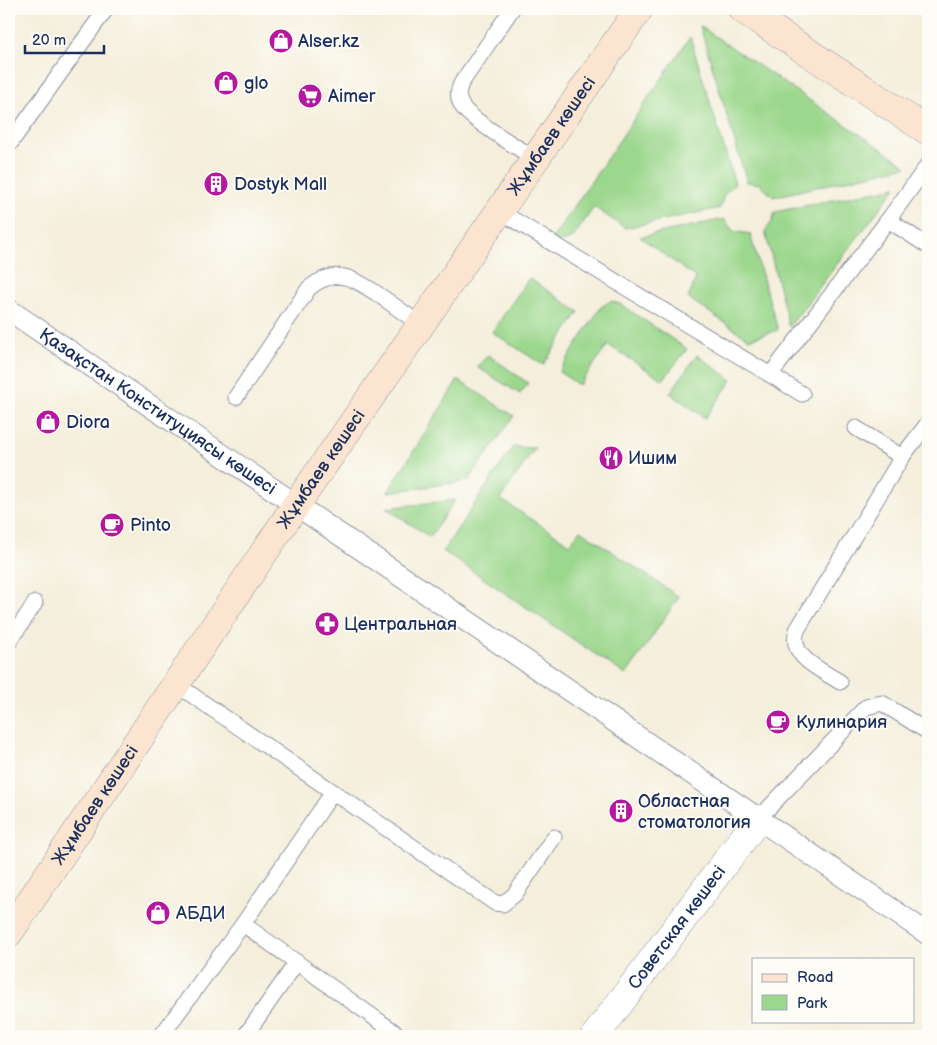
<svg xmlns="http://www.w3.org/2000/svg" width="937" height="1045" font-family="'Balsamiq Sans',sans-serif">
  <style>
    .green { fill: #9bd78c; stroke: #5b8375 }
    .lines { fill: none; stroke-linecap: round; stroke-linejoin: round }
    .service-casing { stroke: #888e9c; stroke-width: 17 }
    .pedestrian-casing { stroke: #888e9c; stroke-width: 23 }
    .minor-casing { stroke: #888e9c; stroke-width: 29 }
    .secondary-casing { stroke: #888e9c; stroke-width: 29 }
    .service { stroke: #fff; stroke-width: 15 }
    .pedestrian { stroke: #fff; stroke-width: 21 }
    .minor { stroke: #fff; stroke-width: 28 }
    .secondary { stroke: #fce5d0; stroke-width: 28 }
    .labels { text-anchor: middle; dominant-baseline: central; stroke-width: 4; stroke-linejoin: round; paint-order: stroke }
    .poi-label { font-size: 18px; fill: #1b2f5e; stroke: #fdfcf7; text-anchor: start }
    .street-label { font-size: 18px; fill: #1b2f5e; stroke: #fdfcf7 }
  </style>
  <rect width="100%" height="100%" fill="#fdfcf7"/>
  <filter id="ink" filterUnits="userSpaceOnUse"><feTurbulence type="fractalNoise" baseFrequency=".02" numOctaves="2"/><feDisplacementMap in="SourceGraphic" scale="10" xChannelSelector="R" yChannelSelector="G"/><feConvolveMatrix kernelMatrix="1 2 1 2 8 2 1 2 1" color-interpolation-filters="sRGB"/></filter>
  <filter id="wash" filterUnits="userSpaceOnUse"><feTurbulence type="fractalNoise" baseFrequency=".0096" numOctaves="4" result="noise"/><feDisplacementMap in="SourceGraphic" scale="20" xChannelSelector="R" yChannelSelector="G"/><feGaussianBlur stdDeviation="1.12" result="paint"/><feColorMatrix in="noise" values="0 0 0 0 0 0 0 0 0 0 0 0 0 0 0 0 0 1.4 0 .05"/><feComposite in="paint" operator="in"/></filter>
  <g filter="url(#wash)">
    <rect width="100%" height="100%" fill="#f4eeda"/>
    <g class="green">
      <polygon points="700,26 907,166 773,197 760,184 747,182"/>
      <polygon points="690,37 735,184 724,195 720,208 625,228 594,207 572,239 548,245"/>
      <polygon points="896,187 789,327 765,231 772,222 775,212"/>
      <polygon points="724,219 733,231 750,234 778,330 749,339 688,298 696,278 640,237"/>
      <polygon points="529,278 579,312 543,365 492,332"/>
      <polygon points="611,301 620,304 687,349 663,380 608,345 579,385 559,372 601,307"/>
      <polygon points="488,355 528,383 520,394 477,367"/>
      <polygon points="697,355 732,380 705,418 670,393"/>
      <polygon points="458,380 514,416 468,481 388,492"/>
      <polygon points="513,447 535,448 500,499 570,544 580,530 679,597 626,675 443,551"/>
      <polygon points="455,500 430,537 386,508"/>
    </g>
  </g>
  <g filter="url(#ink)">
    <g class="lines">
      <defs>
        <g id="service">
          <path d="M512,9L462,82C456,92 458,103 466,111C482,127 516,146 535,159"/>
          <polyline points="9,145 106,9"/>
          <polyline points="499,211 802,394"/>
          <polyline points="888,220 928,165"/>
          <polyline points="771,374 888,220 928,246"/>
          <path d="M236,397L309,288C320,279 331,274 345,277C364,281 403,313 421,325"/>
          <polyline points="856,428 902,457 928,423"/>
          <polyline points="9,642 35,603"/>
          <path d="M840,682C820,669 788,657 797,630L902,457"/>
          <polyline points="176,684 495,903 503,904 515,894 554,837"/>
          <polyline points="758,819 866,707 882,703 928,732"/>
          <polyline points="243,924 400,1036"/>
          <polyline points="161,1036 243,924 333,792"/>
          <polyline points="245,1036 297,962"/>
        </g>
        <g id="pedestrian">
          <path id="s1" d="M9,310L928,934"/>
        </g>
        <g id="minor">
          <path id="s2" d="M595,1036L758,819"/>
        </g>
        <g id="secondary">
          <polyline points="742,9 928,131"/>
          <path id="s3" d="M9,933L296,505L639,9"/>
        </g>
      </defs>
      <use href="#service" class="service-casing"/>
      <use href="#pedestrian" class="pedestrian-casing"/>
      <use href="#minor" class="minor-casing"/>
      <use href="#secondary" class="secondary-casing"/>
      <use href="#service" class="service"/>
      <use href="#pedestrian" class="pedestrian"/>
      <use href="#minor" class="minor"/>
      <use href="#secondary" class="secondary"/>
    </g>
  </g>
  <defs>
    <symbol id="shop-disc" viewBox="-11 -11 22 22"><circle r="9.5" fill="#b5179e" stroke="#fdfcf7"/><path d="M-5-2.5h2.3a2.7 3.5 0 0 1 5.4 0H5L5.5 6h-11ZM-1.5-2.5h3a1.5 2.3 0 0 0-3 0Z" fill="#fff"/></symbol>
    <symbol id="supermarket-disc" viewBox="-11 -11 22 22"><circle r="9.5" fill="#b5179e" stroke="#fdfcf7"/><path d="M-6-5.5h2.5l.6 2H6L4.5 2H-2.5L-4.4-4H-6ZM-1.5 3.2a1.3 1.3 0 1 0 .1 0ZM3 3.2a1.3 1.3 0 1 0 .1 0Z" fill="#fff"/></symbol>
    <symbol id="building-disc" viewBox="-11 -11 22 22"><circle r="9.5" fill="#b5179e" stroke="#fdfcf7"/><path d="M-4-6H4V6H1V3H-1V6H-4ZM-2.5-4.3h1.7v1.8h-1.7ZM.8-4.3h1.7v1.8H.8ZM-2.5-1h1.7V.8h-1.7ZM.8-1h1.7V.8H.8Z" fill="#fff"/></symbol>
    <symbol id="restaurant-disc" viewBox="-11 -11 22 22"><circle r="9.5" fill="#b5179e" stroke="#fdfcf7"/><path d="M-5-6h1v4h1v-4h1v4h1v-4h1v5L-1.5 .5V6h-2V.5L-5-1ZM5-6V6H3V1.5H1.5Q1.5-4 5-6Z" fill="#fff"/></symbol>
    <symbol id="cafe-disc" viewBox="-11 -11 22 22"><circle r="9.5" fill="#b5179e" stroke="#fdfcf7"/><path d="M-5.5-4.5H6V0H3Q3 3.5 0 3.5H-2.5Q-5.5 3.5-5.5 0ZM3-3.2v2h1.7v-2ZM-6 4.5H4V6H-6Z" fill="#fff"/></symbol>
    <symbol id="pharmacy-disc" viewBox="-11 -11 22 22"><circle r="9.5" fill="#b5179e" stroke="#fdfcf7"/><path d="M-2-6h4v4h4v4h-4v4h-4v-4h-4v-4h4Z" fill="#fff"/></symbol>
  </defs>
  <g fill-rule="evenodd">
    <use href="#shop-disc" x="267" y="27" width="28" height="28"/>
    <use href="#shop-disc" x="212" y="69" width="28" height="28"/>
    <use href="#supermarket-disc" x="296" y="82" width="28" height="28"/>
    <use href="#building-disc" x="202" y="170" width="28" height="28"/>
    <use href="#shop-disc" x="34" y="408" width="28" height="28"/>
    <use href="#restaurant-disc" x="597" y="444" width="28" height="28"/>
    <use href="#cafe-disc" x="98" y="511" width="28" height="28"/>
    <use href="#pharmacy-disc" x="313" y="610" width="28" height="28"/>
    <use href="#cafe-disc" x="764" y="708" width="28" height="28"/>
    <use href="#building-disc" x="607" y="797" width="28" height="28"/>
    <use href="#shop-disc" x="144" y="899" width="28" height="28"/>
  </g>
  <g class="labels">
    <g class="poi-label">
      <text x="298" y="41">Alser.kz</text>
      <text x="244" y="83">glo</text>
      <text x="328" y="96">Aimer</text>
      <text x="234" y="184">Dostyk Mall</text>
      <text x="66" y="422">Diora</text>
      <text x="628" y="458">Ишим</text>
      <text x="130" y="525">Pinto</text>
      <text x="344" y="624">Центральная</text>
      <text x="796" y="722">Кулинария</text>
      <text x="638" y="801">Областная<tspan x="638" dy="21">стоматология</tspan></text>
      <text x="176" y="913">АБДИ</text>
    </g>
    <g class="street-label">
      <text stroke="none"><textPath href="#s3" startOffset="964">Жұмбаев көшесі</textPath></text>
      <text stroke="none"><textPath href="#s1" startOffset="180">Қазақстан Конституциясы көшесі</textPath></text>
      <text stroke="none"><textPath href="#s3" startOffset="559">Жұмбаев көшесі</textPath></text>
      <text stroke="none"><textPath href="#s3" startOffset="154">Жұмбаев көшесі</textPath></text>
      <text stroke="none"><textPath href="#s2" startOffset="136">Советская көшесі</textPath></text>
    </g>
  </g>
  <rect width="937" height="1045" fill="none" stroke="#fdfcf7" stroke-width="30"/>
  <rect x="752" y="958" width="162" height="65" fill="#fdfcf7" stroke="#a3aaba"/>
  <rect x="762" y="974" width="25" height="8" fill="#fce5d0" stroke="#a3aaba"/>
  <text x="797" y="982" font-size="15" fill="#1b2f5e">Road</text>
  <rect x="762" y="995" width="25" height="15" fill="#9bd78c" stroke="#a3aaba"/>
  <text x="797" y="1008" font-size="15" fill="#1b2f5e">Park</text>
  <path d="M25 45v8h79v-8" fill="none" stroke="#1b2f5e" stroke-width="2.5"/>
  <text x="32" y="45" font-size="15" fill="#1b2f5e" stroke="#fdfcf7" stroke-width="4" paint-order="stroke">20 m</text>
</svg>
